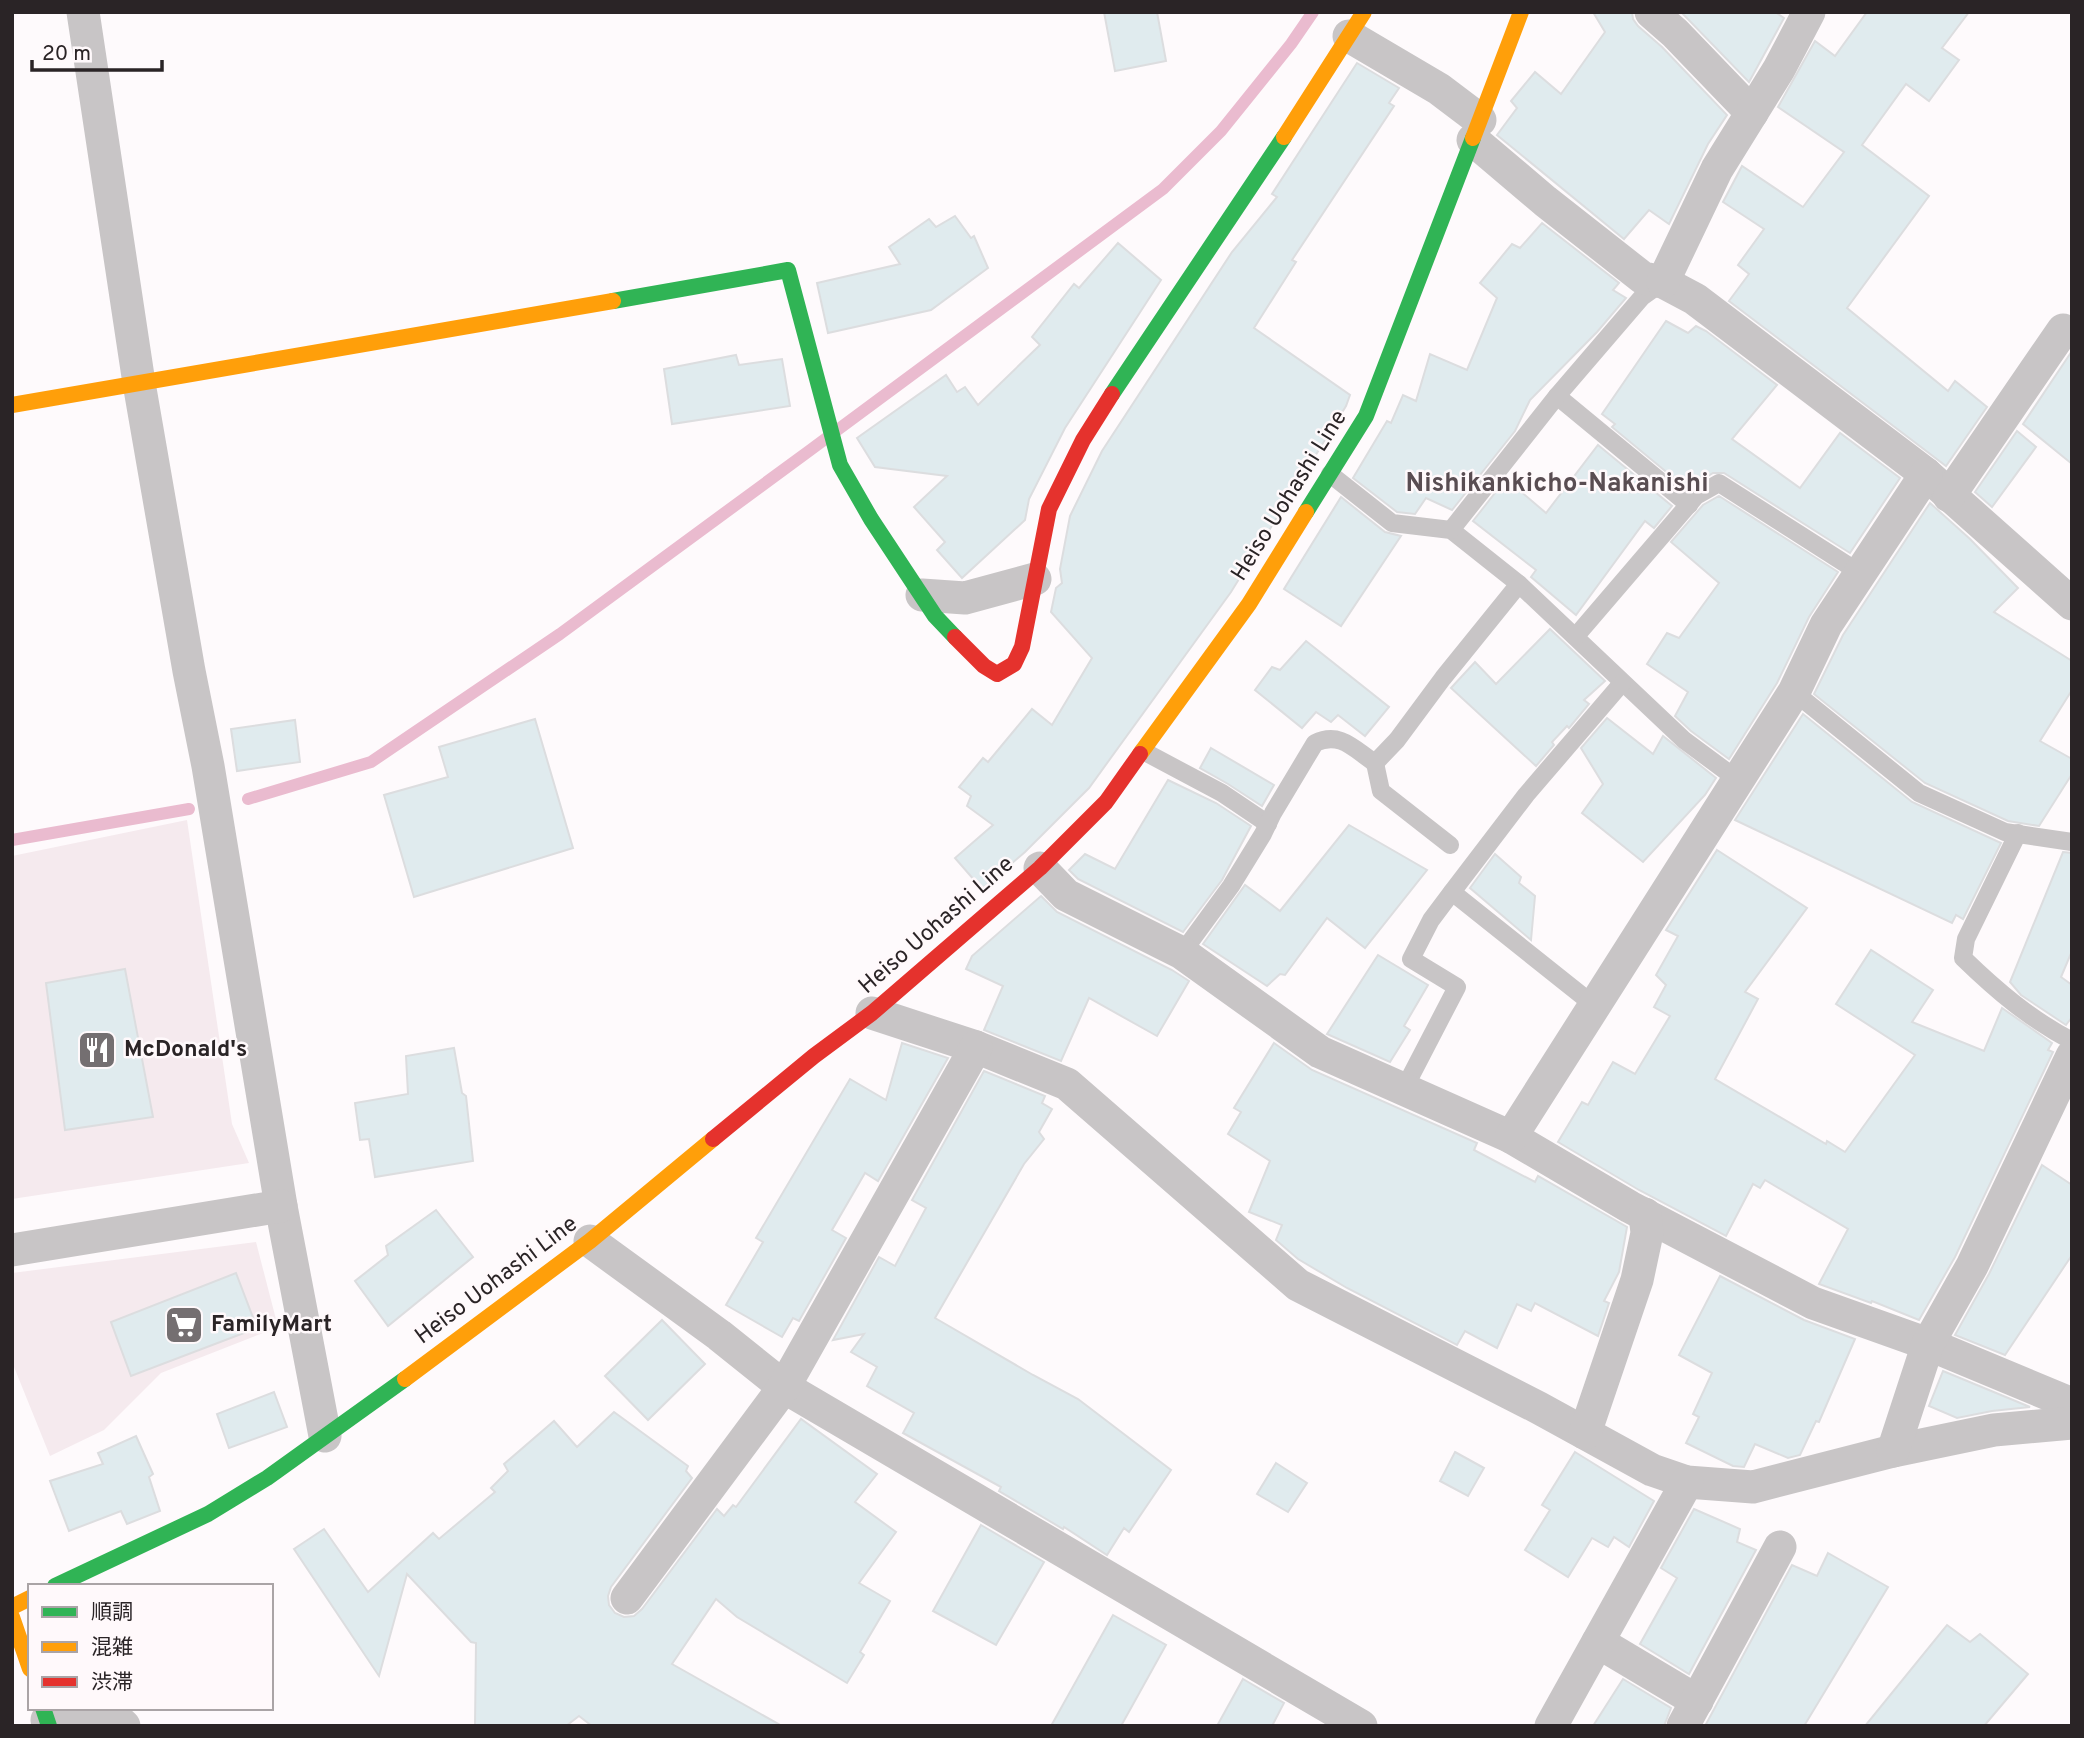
<svg xmlns="http://www.w3.org/2000/svg" width="2084" height="1738" font-family="Overpass,'Noto Sans JP',sans-serif">
  <style>
    .built { fill: #f5eaee }
    .lines { fill: none; stroke-linecap: round; stroke-linejoin: round }
    .stream { stroke: #eabbcf; stroke-width: 12 }
    .building { fill: #e0ebee; stroke: #dcdddf; stroke-width: 2 }
    .lane { stroke: #c8c5c6; stroke-width: 18 }
    .street { stroke: #c8c5c6; stroke-width: 33 }
    .fast { stroke: #30b455; stroke-width: 16 }
    .slow { stroke: #ff9f0a; stroke-width: 16 }
    .jam { stroke: #e5322d; stroke-width: 16 }
    .labels { text-anchor: middle; dominant-baseline: central; stroke-width: 5; stroke-linejoin: round; paint-order: stroke }
    .street-label { font-size: 23px; fill: #2a2426; stroke: #fff9fb }
    .poi-label { font-size: 23px; font-weight: bold; fill: #2a2426; stroke: #fff9fb; text-anchor: start }
    .quarter-label { font-size: 26px; font-weight: bold; fill: #594d52; stroke: #fff9fb }
  </style>
  <rect width="100%" height="100%" fill="#fefafc"/>
  <g class="built">
    <polygon points="187,820 232,1124 249,1163 12,1199 12,856"/>
    <polygon points="256,1242 278,1327 161,1373 104,1430 50,1456 12,1362 12,1273"/>
  </g>
  <g class="lines">
    <g class="stream">
      <polyline points="248,799 371,762 560,634 809,451 1163,189 1221,131 1291,44 1313,12"/>
      <polyline points="12,840 189,809"/>
    </g>
  </g>
  <g class="building">
    <polygon points="1104,12 1157,12 1166,61 1115,71"/>
    <polygon points="1593,12 1632,12 1633,19 1638,26 1662,47 1727,115 1708,144 1669,224 1649,210 1624,239 1497,135 1517,108 1511,101 1535,72 1561,94 1605,32"/>
    <polygon points="1681,12 1775,12 1784,18 1749,82"/>
    <polygon points="1867,12 1969,12 1942,48 1959,60 1929,101 1906,84 1862,145 1929,196 1847,308 1948,391 1955,381 1987,407 1946,466 1729,301 1749,274 1738,265 1764,229 1723,202 1742,166 1803,207 1844,152 1778,107 1815,41 1835,56"/>
    <polygon points="1357,63 1399,88 1389,103 1394,106 1292,260 1296,262 1254,328 1350,395 1346,406 1231,592 1089,788 1025,852 982,889 955,858 993,825 967,806 971,796 959,787 983,758 988,762 1032,709 1052,725 1092,658 1051,612 1056,588 1062,583 1060,569 1070,516 1102,451 1232,252 1277,197 1272,194"/>
    <polygon points="955,216 971,238 974,236 988,268 931,310 828,333 817,283 900,264 889,247 929,219 936,227"/>
    <polygon points="1542,223 1619,283 1613,290 1626,298 1597,332 1530,400 1515,431 1452,510 1426,498 1415,514 1397,512 1353,478 1387,421 1391,423 1403,395 1416,401 1430,354 1467,370 1497,298 1480,283 1512,244 1520,248"/>
    <polygon points="1118,243 1161,280 1065,428 1029,499 1025,520 962,578 937,550 945,542 914,507 947,476 875,467 857,438 946,375 957,392 965,387 978,405 1040,345 1032,337 1074,284 1079,288"/>
    <polygon points="1666,321 1688,333 1696,326 1706,331 1777,385 1732,439 1800,488 1840,433 1900,478 1850,553 1724,473 1713,473 1687,489 1612,427 1615,424 1602,414"/>
    <polygon points="2072,351 2072,464 2023,424"/>
    <polygon points="736,355 739,365 782,359 790,406 672,424 664,369"/>
    <polygon points="2017,431 2036,447 1992,507 1975,492"/>
    <polygon points="1598,445 1672,506 1654,528 1645,521 1576,615 1531,577 1536,570 1473,521 1506,479 1546,513"/>
    <polygon points="1719,496 1838,572 1809,617 1777,683 1729,759 1691,731 1675,716 1688,692 1647,664 1667,633 1679,638 1719,583 1671,542 1703,505"/>
    <polygon points="1341,497 1385,532 1401,536 1341,626 1284,589"/>
    <polygon points="1930,503 1970,539 2018,588 1994,612 2072,661 2072,690 2040,741 2072,759 2072,774 2039,826 2008,821 1925,783 1814,694 1843,635"/>
    <polygon points="1550,629 1605,681 1584,700 1589,704 1569,728 1567,726 1552,742 1554,745 1536,766 1451,688 1475,662 1496,684"/>
    <polygon points="1306,641 1389,707 1365,736 1338,715 1331,722 1316,712 1302,728 1255,690 1272,667 1280,670"/>
    <polygon points="1803,714 1912,802 2001,843 1963,919 1956,915 1952,923 1735,820"/>
    <polygon points="1607,718 1653,754 1663,736 1716,778 1705,795 1643,862 1582,813 1603,784 1581,748"/>
    <polygon points="535,719 573,848 414,897 384,795 448,777 439,747"/>
    <polygon points="295,720 300,762 237,771 231,729"/>
    <polygon points="1211,748 1274,785 1262,806 1228,784 1200,768"/>
    <polygon points="1168,780 1216,803 1251,826 1222,880 1183,932 1078,879 1069,870 1085,854 1115,869"/>
    <polygon points="1349,825 1427,870 1365,948 1327,918 1285,975 1280,974 1267,986 1203,944 1245,885 1280,911"/>
    <polygon points="1717,850 1807,908 1745,992 1758,999 1715,1079 1826,1144 1827,1141 1845,1152 1915,1055 1836,1004 1871,950 1933,990 1912,1022 1984,1051 2002,1008 2052,1043 2048,1050 2053,1052 1955,1257 1919,1320 1872,1301 1871,1303 1819,1284 1848,1229 1765,1180 1760,1188 1753,1184 1726,1236 1639,1190 1558,1142 1582,1102 1588,1105 1613,1062 1635,1074 1670,1016 1654,1007 1666,985 1656,975 1678,936 1666,930"/>
    <polygon points="2063,852 2072,853 2072,951 2061,977 2072,985 2072,1017 2066,1025 2021,995 2010,982"/>
    <polygon points="1495,854 1521,877 1519,883 1535,896 1531,940 1470,888"/>
    <polygon points="1041,896 1057,912 1172,970 1189,981 1157,1036 1089,998 1061,1061 984,1030 1003,986 966,969 972,956"/>
    <polygon points="1378,955 1428,985 1404,1026 1410,1030 1390,1062 1327,1034"/>
    <polygon points="125,969 153,1117 65,1130 46,983"/>
    <polygon points="902,1043 948,1058 878,1181 865,1173 832,1230 846,1238 799,1321 793,1318 782,1337 726,1305 763,1242 756,1238 850,1079 886,1100"/>
    <polygon points="1274,1043 1312,1070 1477,1143 1474,1150 1535,1182 1538,1176 1627,1227 1619,1272 1604,1301 1609,1303 1598,1336 1535,1303 1531,1311 1517,1304 1497,1348 1465,1331 1457,1345 1347,1288 1298,1259 1276,1240 1282,1225 1249,1212 1270,1161 1228,1134 1241,1112 1234,1108"/>
    <polygon points="454,1048 462,1093 466,1096 473,1161 375,1177 369,1139 360,1140 355,1103 408,1094 406,1056"/>
    <polygon points="984,1071 1045,1096 1042,1103 1052,1109 1039,1132 1044,1139 1024,1164 935,1318 1033,1375 1078,1399 1171,1470 1129,1532 1124,1528 1107,1555 1064,1527 1063,1529 999,1491 1001,1487 903,1433 914,1413 867,1386 877,1367 851,1352 864,1334 833,1340 879,1257 895,1266 926,1208 912,1200"/>
    <polygon points="2042,1165 2072,1185 2072,1255 2005,1355 1955,1335 1989,1274"/>
    <polygon points="436,1210 473,1257 388,1326 355,1281 388,1255 386,1246"/>
    <polygon points="236,1273 257,1328 131,1376 111,1322"/>
    <polygon points="1720,1276 1804,1320 1855,1339 1819,1422 1816,1421 1800,1455 1788,1458 1755,1444 1744,1467 1733,1466 1686,1443 1699,1417 1693,1414 1712,1373 1679,1355"/>
    <polygon points="662,1320 705,1364 648,1420 605,1376"/>
    <polygon points="1943,1371 2030,1407 1992,1411 1957,1418 1929,1406"/>
    <polygon points="274,1392 287,1427 229,1448 217,1414"/>
    <polygon points="614,1412 688,1466 686,1471 692,1478 611,1587 608,1596 609,1605 615,1613 624,1617 634,1616 642,1609 717,1509 724,1516 733,1505 736,1507 801,1419 877,1474 855,1502 896,1532 859,1583 890,1601 860,1652 864,1655 847,1683 737,1617 716,1599 672,1664 782,1726 592,1726 579,1716 566,1726 475,1726 476,1643 471,1642 407,1574 379,1676 294,1549 324,1529 368,1592 433,1533 439,1539 495,1492 491,1488 508,1471 504,1464 554,1421 577,1447"/>
    <polygon points="136,1436 153,1474 149,1477 160,1511 127,1524 121,1511 69,1531 50,1481 103,1464 98,1453"/>
    <polygon points="1455,1452 1484,1468 1468,1496 1440,1481"/>
    <polygon points="1575,1452 1654,1501 1629,1547 1614,1537 1608,1547 1592,1538 1568,1577 1525,1550 1550,1510 1542,1505"/>
    <polygon points="1276,1463 1307,1483 1288,1512 1257,1494"/>
    <polygon points="1694,1509 1740,1529 1737,1542 1756,1550 1689,1674 1640,1644 1677,1578 1661,1568"/>
    <polygon points="981,1525 1044,1562 996,1645 933,1611"/>
    <polygon points="1828,1553 1888,1587 1804,1726 1705,1726 1792,1565 1817,1576"/>
    <polygon points="1113,1615 1166,1645 1121,1726 1051,1726"/>
    <polygon points="1947,1625 1970,1642 1980,1634 2028,1674 1984,1726 1865,1726"/>
    <polygon points="1243,1679 1284,1703 1272,1726 1217,1726"/>
    <polygon points="1623,1679 1671,1708 1664,1726 1593,1726"/>
  </g>
  <g class="lines">
    <g class="lane">
      <polyline points="1557,396 1689,505"/>
      <polyline points="1330,474 1392,523 1451,530 1519,584 1684,740 1738,780"/>
      <polyline points="1451,530 1557,396 1642,297 1663,282"/>
      <polyline points="1576,636 1696,496 1719,483 1860,573"/>
      <polyline points="1794,692 1919,793 2005,832 2072,842"/>
      <polyline points="1143,751 1222,793 1268,824"/>
      <polyline points="1375,763 1381,791 1450,845"/>
      <path d="M2018,833L1966,939L1963,958C1997,991 2030,1019 2072,1041"/>
      <polyline points="1452,892 1595,1006"/>
      <path d="M1182,953L1231,886L1263,834L1273,813L1315,743C1340,731 1354,749 1375,763L1397,740L1443,678L1519,584"/>
      <polyline points="1404,1089 1457,987 1411,959 1431,920 1452,892 1526,795 1622,683"/>
    </g>
    <g class="street">
      <polyline points="83,12 139,383 189,671 208,766 281,1206 325,1436"/>
      <polyline points="1651,12 1675,33 1752,113"/>
      <polyline points="1349,36 1439,89 1480,120"/>
      <polyline points="1473,140 1545,201 1643,278 1663,282 1695,299 1926,474 2072,604"/>
      <polyline points="1663,282 1717,169 1779,69 1809,12"/>
      <polyline points="1949,496 2063,330"/>
      <polyline points="922,595 965,598 1035,579"/>
      <polyline points="1040,868 1066,895 1182,953 1320,1052 1511,1137 1630,1207 1813,1303 1928,1344 2072,1404"/>
      <polyline points="872,1013 976,1047 1067,1084 1298,1285 1539,1408 1652,1470 1687,1482 1753,1487 1893,1451 1994,1430 2072,1423"/>
      <polyline points="1511,1137 1794,692 1826,625 1926,474"/>
      <polyline points="590,1241 719,1335 784,1387 1361,1726"/>
      <polyline points="12,1250 281,1206"/>
      <polyline points="1585,1433 1637,1280 1647,1233 1645,1214"/>
      <polyline points="1893,1451 1928,1344 1972,1266 2072,1056"/>
      <polyline points="627,1598 784,1387 976,1047"/>
      <polyline points="1598,1642 1697,1701"/>
      <polyline points="47,1720 112,1715 124,1726"/>
      <polyline points="1551,1726 1687,1482"/>
      <polyline points="1683,1726 1780,1547"/>
    </g>
    <g class="fast">
      <polyline points="613,301 788,270 840,465 871,519 935,616 955,637"/>
      <polyline points="1112,394 1284,137"/>
      <polyline points="1306,512 1366,416 1473,138"/>
      <polyline points="55,1586 208,1514 267,1478 405,1379"/>
      <polyline points="43,1708 49,1726"/>
    </g>
    <g class="slow">
      <polyline points="1284,137 1364,12"/>
      <polyline points="1473,138 1521,12"/>
      <polyline points="12,405 613,301"/>
      <polyline points="1140,754 1249,604 1306,512"/>
      <polyline points="405,1379 590,1241 713,1139"/>
      <polyline points="12,1607 30,1598"/>
      <polyline points="12,1617 30,1669"/>
    </g>
    <g class="jam">
      <polyline points="955,637 984,666 997,674 1014,664 1022,647 1049,509 1083,440 1112,394"/>
      <polyline points="713,1139 814,1056 872,1013 1040,868 1106,802 1140,754"/>
    </g>
  </g>
  <defs>
    <symbol id="restaurant-square" viewBox="-11 -11 22 22"><rect x="-9" y="-9" width="18" height="18" rx="4" fill="#746f71" stroke="#fff9fb"/><path d="M-5-6h1v4h1v-4h1v4h1v-4h1v5L-1.5 .5V6h-2V.5L-5-1ZM5-6V6H3V1.5H1.5Q1.5-4 5-6Z" fill="#fff"/></symbol>
    <symbol id="supermarket-square" viewBox="-11 -11 22 22"><rect x="-9" y="-9" width="18" height="18" rx="4" fill="#746f71" stroke="#fff9fb"/><path d="M-6-5.5h2.5l.6 2H6L4.5 2H-2.5L-4.4-4H-6ZM-1.5 3.2a1.3 1.3 0 1 0 .1 0ZM3 3.2a1.3 1.3 0 1 0 .1 0Z" fill="#fff"/></symbol>
  </defs>
  <g fill-rule="evenodd">
    <use href="#restaurant-square" x="75" y="1028" width="44" height="44"/>
    <use href="#supermarket-square" x="162" y="1303" width="44" height="44"/>
  </g>
  <g class="labels">
    <g class="street-label">
      <text transform="translate(1290 496) rotate(-58)">Heiso Uohashi Line</text>
      <text transform="translate(937 926) rotate(-41)">Heiso Uohashi Line</text>
      <text transform="translate(497 1281) rotate(-37)">Heiso Uohashi Line</text>
    </g>
    <g class="poi-label">
      <text x="124" y="1050">McDonald's</text>
      <text x="211" y="1325">FamilyMart</text>
    </g>
    <g class="quarter-label">
      <text x="1557" y="484">Nishikankicho-Nakanishi</text>
    </g>
  </g>
  <rect width="2084" height="1738" fill="none" stroke="#2a2426" stroke-width="28"/>
  <rect x="28" y="1584" width="245" height="126" fill="#fff9fb" stroke="#aaa4a6" stroke-width="2"/>
  <rect x="42" y="1607" width="35" height="10" fill="#30b455" stroke="#aaa4a6" stroke-width="2"/>
  <text x="91" y="1619" font-size="21" fill="#2a2426">順調</text>
  <rect x="42" y="1642" width="35" height="10" fill="#ff9f0a" stroke="#aaa4a6" stroke-width="2"/>
  <text x="91" y="1654" font-size="21" fill="#2a2426">混雑</text>
  <rect x="42" y="1677" width="35" height="10" fill="#e5322d" stroke="#aaa4a6" stroke-width="2"/>
  <text x="91" y="1689" font-size="21" fill="#2a2426">渋滞</text>
  <path d="M32 60v10h130v-10" fill="none" stroke="#2a2426" stroke-width="3.5"/>
  <text x="42" y="60" font-size="21" fill="#2a2426" stroke="#fff9fb" stroke-width="5" paint-order="stroke">20 m</text>
</svg>
